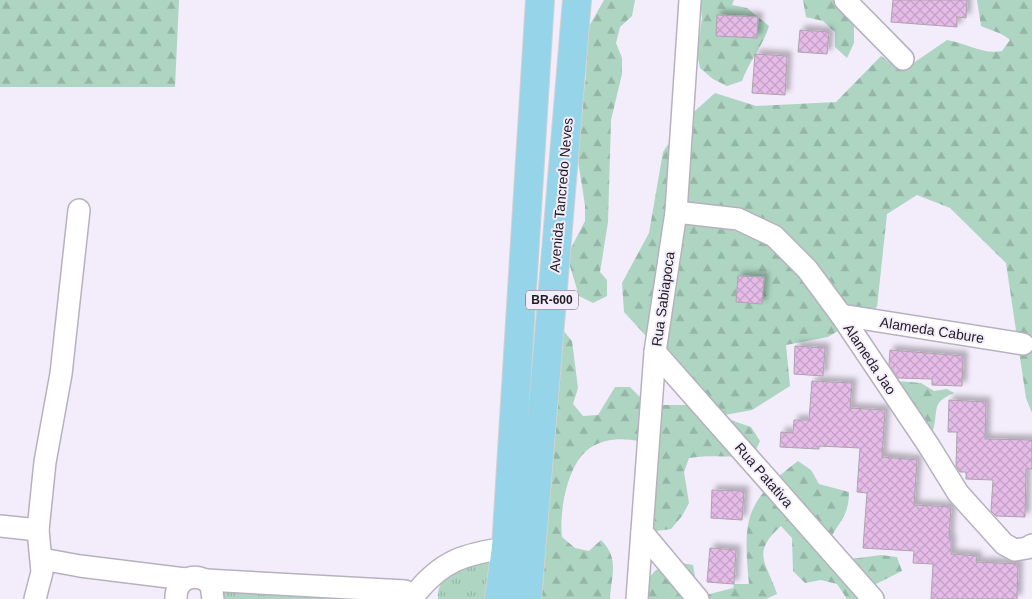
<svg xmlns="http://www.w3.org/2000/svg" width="1032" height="599" font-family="Helvetica,sans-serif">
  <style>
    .grass { fill: url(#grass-tufts) }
    .forest { fill: url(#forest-firs) }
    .building { fill: url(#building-cross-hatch); stroke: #aea3ae; filter: url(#shadow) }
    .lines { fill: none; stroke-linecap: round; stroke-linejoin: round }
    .street-casing { stroke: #b7b1bf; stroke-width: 24 }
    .primary-casing { stroke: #d2d2d3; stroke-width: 30 }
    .street { stroke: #fff; stroke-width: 21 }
    .primary { stroke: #95d4e9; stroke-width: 28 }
    .labels { text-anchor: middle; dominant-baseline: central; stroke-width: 4; stroke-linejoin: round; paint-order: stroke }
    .shield { fill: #f3ecfb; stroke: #5f5b63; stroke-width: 1 }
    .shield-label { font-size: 12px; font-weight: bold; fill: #201d22 }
    .street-label { font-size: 14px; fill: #201d22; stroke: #f3ecfb }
  </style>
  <defs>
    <pattern id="grass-tufts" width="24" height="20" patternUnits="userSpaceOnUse" patternTransform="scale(1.25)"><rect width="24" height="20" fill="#add5c2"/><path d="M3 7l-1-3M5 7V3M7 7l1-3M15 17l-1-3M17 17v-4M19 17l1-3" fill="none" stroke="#95b6a6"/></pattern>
    <pattern id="forest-firs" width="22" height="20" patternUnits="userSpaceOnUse" patternTransform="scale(1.25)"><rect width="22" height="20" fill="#add5c2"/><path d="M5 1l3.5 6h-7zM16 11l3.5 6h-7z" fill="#95b6a6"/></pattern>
    <pattern id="building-cross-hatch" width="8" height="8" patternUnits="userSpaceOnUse" patternTransform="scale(1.25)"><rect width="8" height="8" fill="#e5bbe7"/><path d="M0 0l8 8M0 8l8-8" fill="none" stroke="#c4a0c6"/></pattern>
    <filter id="shadow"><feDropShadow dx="4.5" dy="-4.5" stdDeviation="2.5" flood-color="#0004"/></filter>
  </defs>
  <rect width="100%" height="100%" fill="#f3ecfb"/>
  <g class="grass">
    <path d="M494,559L491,599H438C436,569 472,565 494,559Z"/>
    <polygon points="225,590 377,599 218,599 220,593"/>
  </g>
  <g class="forest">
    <polygon points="0,0 179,0 175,87 0,87"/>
    <polygon points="604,0 635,0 632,16 620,27 616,43 622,58 622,74 611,120 608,222 600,272 607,280 607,296 593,303 579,296 570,266 570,250 585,221 585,205 575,142 586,78 587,30"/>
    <path d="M700,0H734L732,5L747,8L769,26C763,46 749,61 742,81L727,86L713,79L700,68L697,54L702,18Z"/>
    <polygon points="803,0 860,0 854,11 854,43 847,58 835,47 835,32 823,21 806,17"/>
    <path d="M977,0H1032V413L1026,398L1006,263L950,208L917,195L887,214L877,307L828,337L786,345L790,386L752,410L719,416L624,312L622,283L649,233L663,152L671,140L677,127L715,93L756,106L836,102L881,56L902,71L947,40C966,43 983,55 1002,51L1010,40C1001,32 992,31 981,26Z"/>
    <path d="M562,329L572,341L578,388L573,404L583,416L598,415L615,387H630L641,398L656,405H687L751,427L760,441L753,456C731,458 710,454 689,458L684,472L689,503L682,516L671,529L656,531L642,523L653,445C633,438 608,436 590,448C567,463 559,513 562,537L575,548L589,551L601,540C620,559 611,575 610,599H533Z"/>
    <path d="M897,381L921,383L934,391L947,389L954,393C930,403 939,410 933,430H925Z"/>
    <path d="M798,461L811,470L819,484L849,492C849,521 834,524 827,548L851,559L881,555L897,557L902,571L872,586L871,599H847L837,584L821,580L805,583L793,571L792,538L781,526C750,554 767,562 777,594L766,599H637C651,571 660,558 693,565L696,582L702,596L733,588L734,584H749C743,520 744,502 798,461Z"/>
  </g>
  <g class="building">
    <polygon points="893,0 967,0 966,18 957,17 957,27 891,22"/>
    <polygon points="717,15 758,17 757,38 716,36"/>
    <polygon points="800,30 829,32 827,54 798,52"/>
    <polygon points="755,54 787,56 785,95 752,93"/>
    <polygon points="738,276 764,277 762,304 736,302"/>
    <polygon points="795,346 825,348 823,376 794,374"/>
    <polygon points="890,350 963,356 962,386 932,385 932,379 898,378 889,365"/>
    <polygon points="812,381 852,383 850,408 885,410 882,457 917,460 914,505 951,507 949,538 951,539 951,554 977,556 976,562 1018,564 1017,599 931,599 933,564 913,563 914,551 863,548 867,493 857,492 860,448 819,446 819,449 780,447 781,432 793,433 794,420 809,420"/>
    <polygon points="949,400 986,402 985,439 1032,440 1032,469 1026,469 1025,517 996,516 991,511 993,480 966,479 966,472 960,472 956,466 957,432 948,432"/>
    <polygon points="712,490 744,491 742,520 711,518"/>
    <polygon points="710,548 736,550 734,584 707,582"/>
  </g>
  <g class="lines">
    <defs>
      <g id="street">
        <polyline points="845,0 903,59"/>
        <polyline points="676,212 738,219 774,236 807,269 841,315 929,446 958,493 1004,544 1015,550 1027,548 1032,545"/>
        <polyline points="841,315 1023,344"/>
        <polyline points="655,352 873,599"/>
        <polyline points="0,526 38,530"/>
        <polyline points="642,532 698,599"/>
        <polyline points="42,559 80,566 185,579"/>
        <polyline points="206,580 405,591"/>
        <path d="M416,593C443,560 465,554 506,548"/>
        <polyline points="35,599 42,572 38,530 45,462 61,374 79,210"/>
        <path d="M176,599C175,578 197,570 211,585L213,599"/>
        <polyline points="637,599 655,352 676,212 690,0"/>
      </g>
      <g id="primary">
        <polyline points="499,599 506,548 540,0"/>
        <polyline points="527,599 577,0"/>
      </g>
    </defs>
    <use href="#street" class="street-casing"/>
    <use href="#primary" class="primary-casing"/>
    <use href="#street" class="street"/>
    <use href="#primary" class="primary"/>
  </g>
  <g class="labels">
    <rect class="shield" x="526" y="290.5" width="52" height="19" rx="4"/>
    <g class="shield-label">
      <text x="552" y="300">BR-600</text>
    </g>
    <g class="street-label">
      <text transform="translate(561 195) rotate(-85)">Avenida Tancredo Neves</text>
      <text transform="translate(663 299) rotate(-82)">Rua Sabiapoca</text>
      <text transform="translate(932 330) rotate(9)">Alameda Cabure</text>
      <text transform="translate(870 359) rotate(56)">Alameda Jao</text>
      <text transform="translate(764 475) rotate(49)">Rua Patativa</text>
    </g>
  </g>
</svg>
